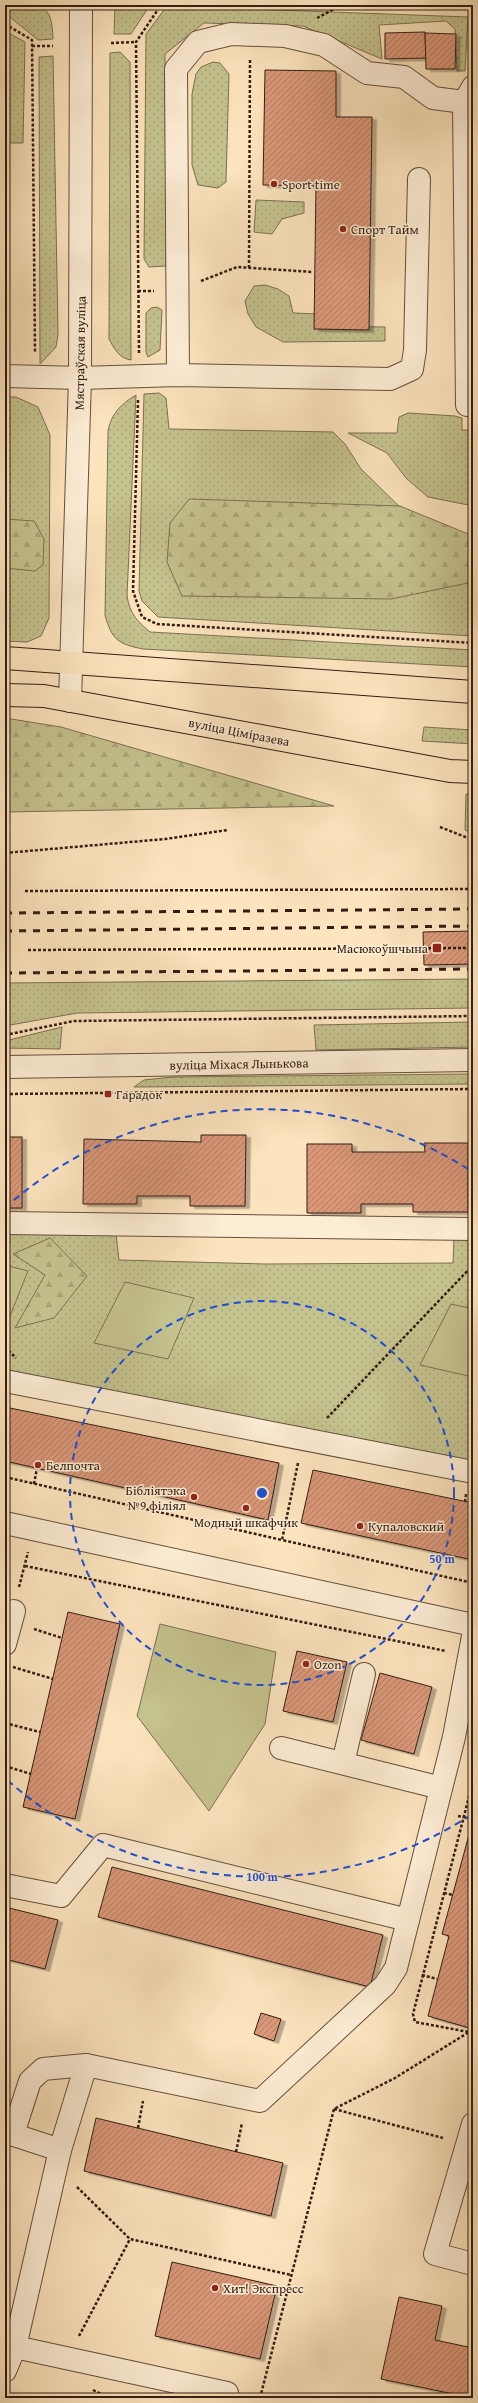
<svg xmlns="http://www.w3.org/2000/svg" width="478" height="2403" font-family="'Gentium Book Plus',serif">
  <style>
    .grass { fill: url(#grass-dots); stroke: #7c7050 }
    .forest { fill: url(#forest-firs); stroke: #7c7050 }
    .green { fill: #c4c28e; stroke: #7c7050 }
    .building { fill: url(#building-hatch); stroke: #331d12; filter: url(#shadow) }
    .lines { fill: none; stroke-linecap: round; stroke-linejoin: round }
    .minor-casing { stroke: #654f3d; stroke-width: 24 }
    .major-casing { stroke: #331d12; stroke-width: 24 }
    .path { stroke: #331d12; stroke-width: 2.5; stroke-dasharray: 3 2; stroke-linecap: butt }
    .minor { stroke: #fdedd5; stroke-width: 22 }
    .major { stroke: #fce4be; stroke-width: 22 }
    .rail { stroke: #331d12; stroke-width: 3; stroke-dasharray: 7 7; stroke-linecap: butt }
    .ring { fill: none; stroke: #1d4ed8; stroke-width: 2; stroke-dasharray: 7 5 }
    .poi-dot { fill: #8f2418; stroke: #fdedd5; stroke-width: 1.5 }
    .labels { text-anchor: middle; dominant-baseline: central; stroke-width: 3; stroke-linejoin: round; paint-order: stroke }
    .poi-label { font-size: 13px; fill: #331d12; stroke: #fdedd5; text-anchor: start }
    .street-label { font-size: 13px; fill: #331d12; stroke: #fdedd5 }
    .centre { fill: #1d4ed8; stroke: #fdedd5; stroke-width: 2 }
    .ring-label { font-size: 12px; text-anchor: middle; font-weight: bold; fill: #1d4ed8; stroke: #fdedd5; stroke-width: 3; stroke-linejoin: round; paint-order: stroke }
  </style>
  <defs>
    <pattern id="grass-dots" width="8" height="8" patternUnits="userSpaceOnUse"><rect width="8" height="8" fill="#c4c28e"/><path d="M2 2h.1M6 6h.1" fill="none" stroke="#a9a679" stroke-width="1.8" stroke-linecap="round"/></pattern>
    <pattern id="forest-firs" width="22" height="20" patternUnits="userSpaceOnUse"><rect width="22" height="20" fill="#c4c28e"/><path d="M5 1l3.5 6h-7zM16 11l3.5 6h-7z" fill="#a9a679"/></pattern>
    <pattern id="building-hatch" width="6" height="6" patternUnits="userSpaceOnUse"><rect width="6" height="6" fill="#da9879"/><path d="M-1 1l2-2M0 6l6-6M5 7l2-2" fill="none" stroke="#b17b62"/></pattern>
    <filter id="shadow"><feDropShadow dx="4.5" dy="2.5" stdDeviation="0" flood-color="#0004"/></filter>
  </defs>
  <rect width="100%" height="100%" fill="#fce4be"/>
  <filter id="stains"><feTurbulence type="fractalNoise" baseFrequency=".005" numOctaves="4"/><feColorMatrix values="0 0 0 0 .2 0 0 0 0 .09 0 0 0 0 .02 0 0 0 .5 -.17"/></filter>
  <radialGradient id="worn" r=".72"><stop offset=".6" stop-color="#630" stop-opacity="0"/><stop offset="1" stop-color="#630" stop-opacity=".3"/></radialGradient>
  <g class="grass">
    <path d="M5,5C40,5 52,0 53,39L38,40L5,13Z"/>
    <polygon points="115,5 150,5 131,34 114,34"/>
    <polygon points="167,6 468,17 465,71 457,71 455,29 446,21 379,25 382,59 303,26 204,23 165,54 166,266 149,267 144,259 146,34"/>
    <polygon points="5,31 25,42 23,143 5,143"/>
    <path d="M120,52L130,62L131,360C119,358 115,350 109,339L110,53Z"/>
    <polygon points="53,56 58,334 56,347 40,364 39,57"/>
    <polygon points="213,62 220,63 229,74 226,182 218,188 198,185 192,165 192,94 196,74 201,67"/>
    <polygon points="256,200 304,202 304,213 282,219 272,234 254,232"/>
    <polygon points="265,285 278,289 289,296 293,313 318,314 318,326 385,327 385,341 283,342 256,327 248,314 245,301 254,286"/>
    <polygon points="157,307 162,310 160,350 148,357 146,352 146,313 151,308"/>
    <polygon points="159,393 166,398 169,429 333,432 345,444 361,469 408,515 473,540 473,636 158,617 142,601 139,591 144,394"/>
    <path d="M136,395L127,596C130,614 137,621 150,632L473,650V667L143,649C118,644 112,640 105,615L108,431C111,414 121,404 136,395Z"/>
    <polygon points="5,397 16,397 38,407 50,435 49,618 41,636 27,642 5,641"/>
    <polygon points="408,413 455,416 462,418 462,430 473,430 473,506 428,497 406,478 387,453 348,433 397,433 399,417"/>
    <polygon points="424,727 473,730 473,744 422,741"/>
    <polygon points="466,794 473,794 473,833 465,830"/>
    <polygon points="473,979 473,1008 77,1013 5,1026 5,983"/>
    <polygon points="473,1022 473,1047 316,1050 314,1025"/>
    <polygon points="62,1027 60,1049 5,1048 5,1041"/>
    <polygon points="473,1074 473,1084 134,1087 144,1080 173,1077"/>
    <polygon points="5,1231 116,1234 119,1260 264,1264 453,1263 454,1237 473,1237 473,1462 5,1370"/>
  </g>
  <g class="forest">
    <polygon points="189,499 400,506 473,536 473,582 391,599 182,596 167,562 170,523"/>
    <polygon points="5,519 34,521 44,539 43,565 35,571 5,568"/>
    <polygon points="5,718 61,727 334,806 5,812"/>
    <polygon points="50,1238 87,1276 54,1318 15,1328 45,1275 13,1254"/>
  </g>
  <g class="green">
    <polygon points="5,1265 28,1271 6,1326 5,1325"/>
    <polygon points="125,1282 194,1298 168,1359 94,1343"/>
    <polygon points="451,1304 473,1309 473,1377 420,1365"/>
    <polygon points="160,1624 276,1652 265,1724 209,1811 137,1716"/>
  </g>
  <g class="building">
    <polygon points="425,32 426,58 385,59 385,33"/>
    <polygon points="425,33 456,34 455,69 426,69"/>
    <polygon points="265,70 336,71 336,117 372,117 369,330 314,329 316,186 263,185"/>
    <polygon points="473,931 473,964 424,965 423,932"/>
    <polygon points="201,1135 246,1135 245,1206 190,1206 190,1196 137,1196 137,1204 83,1204 84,1139 201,1142"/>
    <rect x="5" y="1137" width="17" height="71"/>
    <polygon points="424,1143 468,1143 468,1212 413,1212 413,1204 361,1204 361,1213 307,1213 307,1144 352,1144 352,1152 425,1152"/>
    <polygon points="5,1407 279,1463 268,1520 5,1461"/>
    <polygon points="313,1470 473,1503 473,1560 301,1523"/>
    <polygon points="68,1612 120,1624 75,1819 23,1807"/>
    <polygon points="297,1651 347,1662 333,1722 283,1711"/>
    <polygon points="380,1673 432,1687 414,1754 361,1740"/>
    <polygon points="473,1820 473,2029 428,2016 449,1936 442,1934"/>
    <polygon points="112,1867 383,1935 370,1987 98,1917"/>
    <polygon points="5,1907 58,1920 45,1969 5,1959"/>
    <polygon points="261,2013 281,2019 274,2041 254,2034"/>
    <polygon points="96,2118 283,2163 271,2216 84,2171"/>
    <polygon points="172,2262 277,2286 260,2359 155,2336"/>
    <polygon points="399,2297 442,2306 435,2340 473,2348 473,2398 381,2379"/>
  </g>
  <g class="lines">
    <defs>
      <g id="minor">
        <polyline points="464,102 467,405 473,405"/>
        <polyline points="178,375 176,69 198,42 231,34 285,36 324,45 367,73 404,77 433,98 464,102 473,87"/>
        <polyline points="5,376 80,378 178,375 390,379 412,369 415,350 419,179"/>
        <polyline points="70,701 80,378 81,5"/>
        <polyline points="5,1067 473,1060"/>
        <polyline points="5,1223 473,1229"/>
        <polyline points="5,1381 473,1472"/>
        <polyline points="5,1523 473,1625"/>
        <polyline points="5,1644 14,1611"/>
        <polyline points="281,1748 441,1788"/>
        <polyline points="343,1763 364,1674"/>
        <polyline points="5,1885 61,1896 103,1845 408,1920"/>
        <polyline points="473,2124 435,2254 473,2264"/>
        <polyline points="5,2132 60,2150"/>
        <polyline points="13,2134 30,2081 43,2069 86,2065"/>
        <polyline points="15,2347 227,2393"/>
        <polyline points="5,2371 15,2347 60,2150 86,2065 260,2101 385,1985 396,1968 454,1737 473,1636"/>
      </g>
      <g id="major">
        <polyline points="5,658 473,692"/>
        <polyline points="5,695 44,696 450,771 473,772"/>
      </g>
    </defs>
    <use href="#minor" class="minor-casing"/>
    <use href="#major" class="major-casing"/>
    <g class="path">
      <polyline points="317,18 338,7"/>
      <polyline points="5,24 32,40 35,352"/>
      <polyline points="111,43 136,42"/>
      <polyline points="32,46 53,46"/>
      <polyline points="249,268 250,59"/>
      <polyline points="201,281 237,267 313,272"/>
      <polyline points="138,291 154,291"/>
      <polyline points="139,353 136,42 161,5"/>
      <polyline points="138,400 133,591 142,617 157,624 473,643"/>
      <polyline points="440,827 473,840"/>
      <polyline points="5,853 165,839 228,830"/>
      <polyline points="25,891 473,889"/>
      <polyline points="28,950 473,948"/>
      <polyline points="5,1035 74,1021 473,1016"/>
      <polyline points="5,1094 473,1089"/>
      <polyline points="5,1347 16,1358"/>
      <polyline points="327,1418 473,1265"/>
      <polyline points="298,1463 282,1540 473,1583"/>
      <polyline points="5,1477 282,1540"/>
      <polyline points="34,1484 37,1468"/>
      <polyline points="465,1502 466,1494"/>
      <polyline points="25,1566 446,1651"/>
      <polyline points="19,1587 28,1552"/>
      <polyline points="34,1629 62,1638"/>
      <polyline points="13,1667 53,1679"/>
      <polyline points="5,1723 40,1732"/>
      <polyline points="5,1766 31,1774"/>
      <polyline points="473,1781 413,2014 415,2022 469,2032 473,2036"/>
      <polyline points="458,1816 473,1819"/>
      <polyline points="444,1893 453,1895"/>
      <polyline points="422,1975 437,1979"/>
      <polyline points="334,2109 443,2138"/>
      <polyline points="138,2128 143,2101"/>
      <polyline points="236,2152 242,2123"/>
      <polyline points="77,2187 130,2239 291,2275"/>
      <polyline points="79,2336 130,2239"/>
      <polyline points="93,2390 109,2398"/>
      <polyline points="260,2398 334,2109 395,2078 469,2032 473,2033"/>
    </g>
    <use href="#minor" class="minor"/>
    <use href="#major" class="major"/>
    <g class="rail">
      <polyline points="5,913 473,909"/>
      <polyline points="5,931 473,926"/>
      <polyline points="5,973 473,969"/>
    </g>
  </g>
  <g class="ring">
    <circle cx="262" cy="1493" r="192"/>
    <path d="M471 1815A384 384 0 0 1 5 1778M5 1208A384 384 0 0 1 471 1171"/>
  </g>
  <g class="poi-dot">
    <circle cx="274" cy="184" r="4"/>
    <circle cx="343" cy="229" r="4"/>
    <rect x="432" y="943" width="10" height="10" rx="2"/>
    <rect x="104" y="1090" width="8" height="8" rx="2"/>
    <circle cx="38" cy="1465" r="4"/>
    <circle cx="194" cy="1497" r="4"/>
    <circle cx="246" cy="1508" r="4"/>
    <circle cx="360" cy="1526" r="4"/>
    <circle cx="306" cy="1664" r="4"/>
    <circle cx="215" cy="2288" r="4"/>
  </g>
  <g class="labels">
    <g class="poi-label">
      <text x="282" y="184">Sport time</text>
      <text x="351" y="229">Спорт Тайм</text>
      <text x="428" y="948" text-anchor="end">Масюкоўшчына</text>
      <text x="116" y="1094">Гарадок</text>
      <text x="46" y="1465">Белпочта</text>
      <text x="186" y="1490" text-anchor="end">Бібліятэка<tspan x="186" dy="15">№9 філіял</tspan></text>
      <text x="246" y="1522" text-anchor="middle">Модный шкафчик</text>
      <text x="368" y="1526">Купаловский</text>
      <text x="314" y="1664">Ozon</text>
      <text x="223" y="2288">Хит! Экспресс</text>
    </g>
    <g class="street-label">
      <text transform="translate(80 353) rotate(-89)">Мястраўская вуліца</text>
      <text transform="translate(239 732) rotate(11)">вуліца Ціміразева</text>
      <text transform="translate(239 1064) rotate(-1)">вуліца Міхася Лынькова</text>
    </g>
  </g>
  <circle cx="262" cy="1493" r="6" class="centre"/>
  <g class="ring-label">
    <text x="442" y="1563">50 m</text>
    <text x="262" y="1881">100 m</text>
  </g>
  <rect width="478" height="2403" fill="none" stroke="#fce4be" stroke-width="20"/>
  <rect x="6" y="6" width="466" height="2391" fill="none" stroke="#331d12" stroke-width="2"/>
  <rect x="10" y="10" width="458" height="2383" fill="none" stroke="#331d12"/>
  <rect width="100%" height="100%" filter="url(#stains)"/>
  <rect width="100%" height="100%" fill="url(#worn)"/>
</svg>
